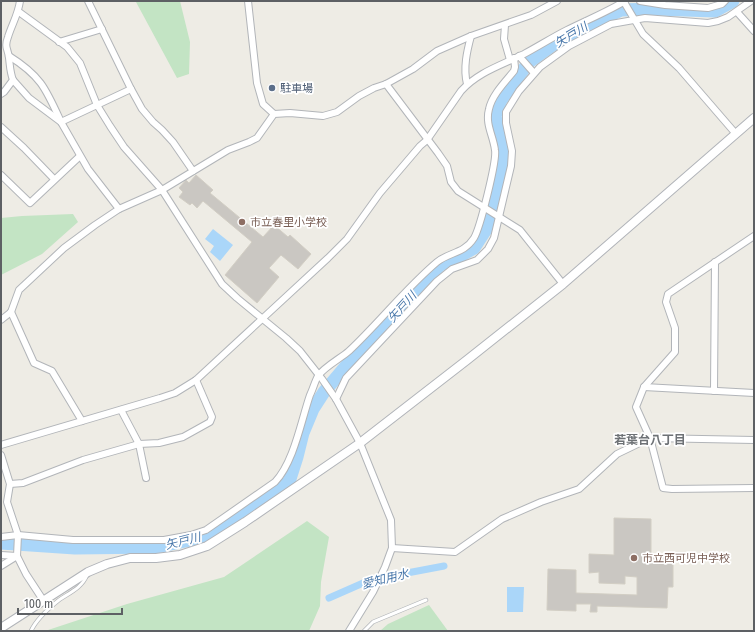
<svg xmlns="http://www.w3.org/2000/svg" width="755" height="632" font-family="'Fira Sans Condensed','Noto Sans JP',sans-serif">
  <style>
    .green { fill: #c3e4c4 }
    .water { fill: #aad6f9 }
    .lines { fill: none; stroke-linecap: round; stroke-linejoin: round }
    .canal { stroke: #aad6f9; stroke-width: 7 }
    .river { stroke: #aad6f9; stroke-width: 13 }
    .building { fill: #cac7c2; stroke: #d2cec4 }
    .lane-casing { stroke: #b2b5b9; stroke-width: 4.5 }
    .street-casing { stroke: #b2b5b9; stroke-width: 8 }
    .secondary-casing { stroke: #b1b4b9; stroke-width: 10 }
    .lane { stroke: #fff; stroke-width: 3 }
    .street { stroke: #fff; stroke-width: 6 }
    .secondary { stroke: #fff; stroke-width: 8 }
    .service-dot { fill: #5c6f8a; stroke: #fff; stroke-width: 1.5 }
    .education-dot { fill: #8d6e63; stroke: #fff; stroke-width: 1.5 }
    .labels { text-anchor: middle; dominant-baseline: central; stroke-width: 3.5; stroke-linejoin: round; paint-order: stroke }
    .service-label { font-size: 11px; fill: #4e5e75; stroke: #fff; text-anchor: start }
    .education-label { font-size: 11px; fill: #785e54; stroke: #fff; text-anchor: start }
    .water-label { font-size: 12px; font-style: italic; fill: #4877aa; stroke: #fff }
    .neighbourhood-label { font-size: 12px; font-weight: bold; fill: #6e7276; stroke: #fff }
  </style>
  <rect width="100%" height="100%" fill="#eeece5"/>
  <g class="green">
    <polygon points="134,1 180,1 190,42 189,74 177,78 136,2"/>
    <polygon points="73,214 78,222 42,254 1,275 1,218 22,216"/>
    <polygon points="307,521 329,537 321,582 320,606 309,631 45,631 127,604 224,577"/>
    <polygon points="429,605 448,631 380,631 388,624"/>
  </g>
  <g class="water">
    <polygon points="213,229 233,245 220,261 210,252 214,246 205,239"/>
    <polygon points="507,587 524,587 523,612 507,612"/>
  </g>
  <g class="lines">
    <polyline class="canal" points="329,598 370,580 444,566"/>
    <polyline class="river" points="1,543 75,548 157,547 195,539 214,532 255,502 289,482 297,457 303,433 313,409 324,392 352,359 440,265 460,256 474,248 489,225 505,152 498,130 495,116 501,100 529,62 554,44 584,27 621,10 656,9 715,11 733,1"/>
  </g>
  <g class="building">
    <polygon points="196,175 213,190 210,193 263,237 274,225 288,237 290,235 311,254 298,269 281,255 269,268 279,277 257,303 225,275 252,242 203,201 197,208 192,203 190,205 179,197 183,192 179,188 186,180 189,183"/>
    <polygon points="614,518 651,519 651,555 673,556 673,587 668,587 667,608 597,606 597,612 590,612 591,604 576,604 576,611 547,610 548,569 576,570 576,593 637,595 637,577 625,576 625,584 599,583 599,572 589,573 589,554 614,555"/>
  </g>
  <g class="lines">
    <defs>
      <g id="lane">
        <path d="M31,631C36,620 49,608 59,600C69,593 82,588 87,575"/>
        <polyline points="364,631 373,622 426,600"/>
      </g>
      <g id="street">
        <polyline points="88,1 131,89 142,109 153,122 162,130 173,142 193,171"/>
        <polyline points="248,1 257,83 263,104 274,114"/>
        <polyline points="640,1 665,5 708,8 722,4 725,1"/>
        <polyline points="624,2 643,34 679,68 736,134"/>
        <polyline points="19,12 67,47 80,63 97,105 110,126 124,147 162,190 222,284 237,298 286,338 300,351 322,379 336,399 360,443 391,520 392,548 385,567 373,592 349,631"/>
        <polyline points="737,12 754,31"/>
        <polyline points="505,25 504,39 510,60"/>
        <polyline points="59,42 102,29"/>
        <path d="M9,56C41,76 46,89 61,122L131,89"/>
        <polyline points="519,56 534,73"/>
        <polyline points="13,80 29,98 61,122 88,169 119,209"/>
        <polyline points="386,84 438,153 447,166 451,182 458,191 520,230 563,284"/>
        <path d="M467,84C463,68 467,51 471,36"/>
        <path d="M1,94L4,92L13,80C10,72 10,66 9,58C8,48 4,48 8,37C12,24 18,15 20,1"/>
        <polyline points="1,127 24,148 54,179"/>
        <polyline points="1,175 30,203 80,156"/>
        <polyline points="754,236 668,294 666,302 675,328 675,352 644,387 636,407 650,438 663,488 672,489 754,488"/>
        <polyline points="11,312 34,363 52,371 82,421"/>
        <polyline points="1,320 11,312 19,290 64,248 95,225 119,209 162,190 228,150 249,142 257,138 274,114 290,113 323,116 337,112 359,96 374,88 386,84 413,69 437,51 471,36 531,15 557,1"/>
        <polyline points="644,387 754,393"/>
        <polyline points="714,391 715,262"/>
        <polyline points="336,399 346,378 437,281 452,269 477,260 488,249 494,238 511,166 512,151 506,123 506,112 519,91 540,67 569,46 611,24 645,18 708,23 718,21 728,17 751,1"/>
        <polyline points="121,410 139,444 146,478"/>
        <path d="M1,445L160,398L175,393L196,380L328,258L347,239L380,193L420,146L427,140L461,91C478,72 502,65 524,54C539,46 553,37 567,30C587,20 607,12 625,1"/>
        <polyline points="1,455 10,484 7,502 18,535 17,556 26,574 43,600"/>
        <polyline points="10,484 23,483 83,460 139,444 159,443 183,437 210,422 212,417 196,380"/>
        <path d="M1,537L18,535L73,540H164L191,535L206,530L275,482C294,462 301,421 310,395C313,389 315,381 318,376C324,367 341,358 349,351C379,323 405,289 437,262C449,252 464,254 474,238C480,228 497,161 495,150C493,135 485,124 489,109C492,95 505,82 514,71L515,67L514,58"/>
        <polyline points="392,548 455,552 502,519 541,502 579,489 617,454 650,438 754,440"/>
        <polyline points="1,555 17,556"/>
        <polyline points="1,566 17,556"/>
      </g>
      <polyline id="secondary" points="1,628 88,572 107,564 130,558 156,558 180,555 207,546 245,522 360,443 467,360 563,284 754,118"/>
    </defs>
    <use href="#lane" class="lane-casing"/>
    <use href="#street" class="street-casing"/>
    <use href="#secondary" class="secondary-casing"/>
    <use href="#lane" class="lane"/>
    <use href="#street" class="street"/>
    <use href="#secondary" class="secondary"/>
  </g>
  <circle class="service-dot" cx="272" cy="88" r="4"/>
  <g class="education-dot">
    <circle cx="242" cy="222" r="4"/>
    <circle cx="634" cy="558" r="4"/>
  </g>
  <g class="labels">
    <g class="service-label">
      <text x="280" y="88">駐車場</text>
    </g>
    <g class="education-label">
      <text x="250" y="222">市立春里小学校</text>
      <text x="642" y="558">市立西可児中学校</text>
    </g>
    <g class="water-label">
      <text transform="translate(571 35) rotate(-31)">矢戸川</text>
      <text transform="translate(402 307) rotate(-48)">矢戸川</text>
      <text transform="translate(183 541) rotate(-14)">矢戸川</text>
      <text transform="translate(385 579) rotate(-14)">愛知用水</text>
    </g>
    <g class="neighbourhood-label">
      <text x="650" y="440">若葉台八丁目</text>
    </g>
  </g>
  <rect width="755" height="632" fill="none" stroke="#5d6064" stroke-width="4"/>
  <path d="M18 608v6h104v-6" fill="none" stroke="#5d6064" stroke-width="2"/>
  <text x="24" y="608" font-size="12" fill="#5d6064" stroke="#ffffff" stroke-width="3" paint-order="stroke">100 m</text>
</svg>
